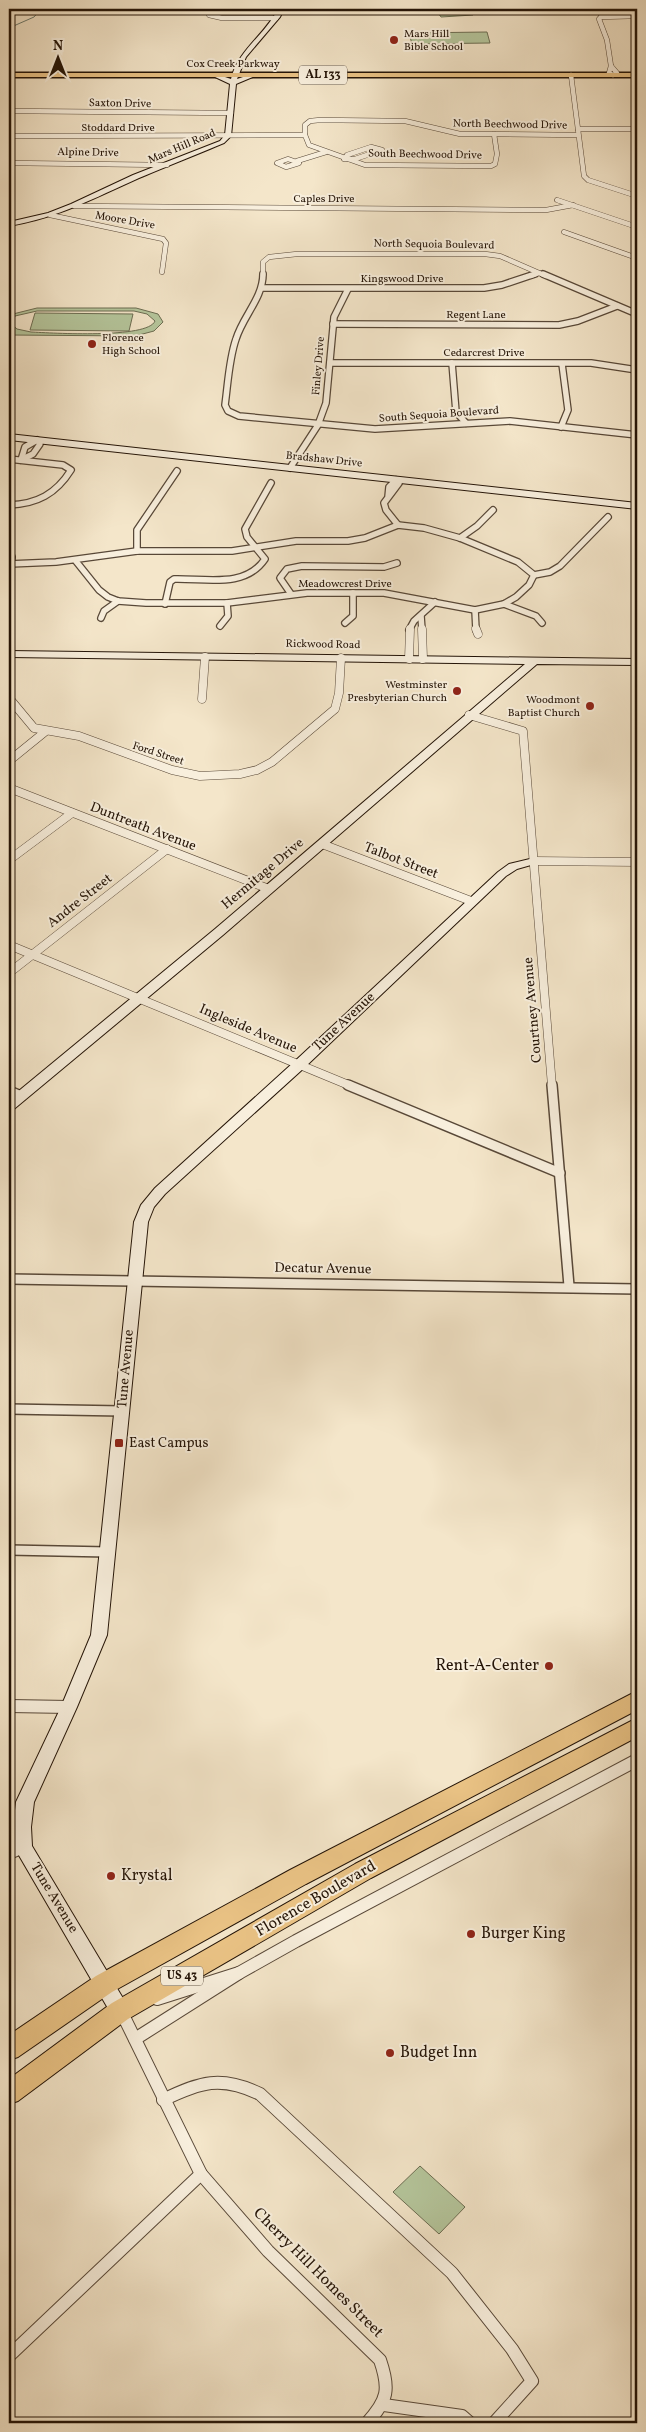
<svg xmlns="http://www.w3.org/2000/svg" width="646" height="2432" font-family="Vollkorn,serif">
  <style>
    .green { fill: #b5c69c; stroke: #6c6d52; fill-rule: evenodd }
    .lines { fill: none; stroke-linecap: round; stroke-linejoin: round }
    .stream { stroke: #6c7b6f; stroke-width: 1 }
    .street-far4-casing { stroke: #584838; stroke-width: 5.5 }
    .street-far3-casing { stroke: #584838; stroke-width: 8 }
    .street-far2-casing { stroke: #584838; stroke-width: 9 }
    .street-far1-casing { stroke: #584838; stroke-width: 12 }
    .street-casing { stroke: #584838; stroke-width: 14 }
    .secondary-casing { stroke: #241407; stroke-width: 2 }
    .primary-casing { stroke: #241407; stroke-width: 3 }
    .highway-casing { stroke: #241407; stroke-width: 2 }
    .street-far4 { stroke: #f8efdd; stroke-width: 4.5 }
    .street-far3 { stroke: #f8efdd; stroke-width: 5.5 }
    .street-far2 { stroke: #f8efdd; stroke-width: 8 }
    .street-far1 { stroke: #f8efdd; stroke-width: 9 }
    .street { stroke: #f8efdd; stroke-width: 12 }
    .secondary { fill: #f8efdd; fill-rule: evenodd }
    .primary { fill: #eac385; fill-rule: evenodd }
    .highway { fill: #eac385; fill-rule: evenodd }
    .poi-dot { fill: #8f2418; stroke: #f8efdd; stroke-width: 2 }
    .labels { text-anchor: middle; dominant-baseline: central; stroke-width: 4; stroke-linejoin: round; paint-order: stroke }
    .far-poi-label { font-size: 11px; fill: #241407; stroke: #f8efdd; text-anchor: start }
    .far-street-label { font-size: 11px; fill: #241407; stroke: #f8efdd }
    .shield { fill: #f8efdd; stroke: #645647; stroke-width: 1 }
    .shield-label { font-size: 12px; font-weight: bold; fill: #241407 }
    .street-label { font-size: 14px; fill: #241407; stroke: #f8efdd }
    .poi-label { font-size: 14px; fill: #241407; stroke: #f8efdd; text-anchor: start }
    .near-poi-label { font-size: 16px; fill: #241407; stroke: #f8efdd; text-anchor: start }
    .near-street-label { font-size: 16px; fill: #241407; stroke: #f8efdd }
  </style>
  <rect width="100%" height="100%" fill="#f4e6ca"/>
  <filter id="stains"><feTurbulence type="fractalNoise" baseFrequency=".004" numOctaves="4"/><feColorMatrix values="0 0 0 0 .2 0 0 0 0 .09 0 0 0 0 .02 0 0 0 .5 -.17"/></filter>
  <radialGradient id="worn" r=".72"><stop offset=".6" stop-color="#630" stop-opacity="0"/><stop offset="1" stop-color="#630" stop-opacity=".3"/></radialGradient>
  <g class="green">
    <polygon points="468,9 473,15 441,17 436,10"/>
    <polygon points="487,32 490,43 412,44 409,33"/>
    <path d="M37,308H136L158,314L163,322L154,331L135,336L9,335L11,332L9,331V315ZM37,311H134L147,314L155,321C148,339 51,333 31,332L17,329L11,324L15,316Z"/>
    <polygon points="35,313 133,314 129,331 30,330"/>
    <polygon points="420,2166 465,2207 439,2234 393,2192"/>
  </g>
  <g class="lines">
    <polyline class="stream" points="9,28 34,17 41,9"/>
    <defs>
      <g id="street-far4">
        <polyline points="207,9 209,15 222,18 276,18"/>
        <polyline points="601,17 599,19 607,40 611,66"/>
        <polyline points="601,17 637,16"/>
        <polygon points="611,66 617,73 613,75 609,73"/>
        <polyline points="571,75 584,176 588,180 637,196"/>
        <polyline points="9,111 231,113"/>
        <polygon points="320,120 405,121 460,134 494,134 497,154 495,164 491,166 365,165 309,145 305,135 305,125 310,121"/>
        <polyline points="578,129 637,129"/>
        <polyline points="494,134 578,135"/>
        <polyline points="9,136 305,135"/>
        <polygon points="371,147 382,150 355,159 344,159 347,155"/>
        <polygon points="288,159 299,163 286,167 277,163"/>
        <polyline points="297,161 326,152"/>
        <polyline points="9,163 167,165"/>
        <polyline points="557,200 637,227"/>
        <polyline points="74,206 546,210 573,205"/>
        <polyline points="50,215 163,239 166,243 162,272"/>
        <polyline points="564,232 637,258"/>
        <polyline points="263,276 263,262 269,257 297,254 485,254 500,256 546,276"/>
        <polyline points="531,276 539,273"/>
      </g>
      <g id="street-far3">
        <path d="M263,274C263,298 243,316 236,339C229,359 228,383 225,405L228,411L239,416L375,429L510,421L637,435"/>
        <polyline points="543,274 637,314"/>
        <polyline points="263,288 484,288 502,285 535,274"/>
        <polyline points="333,324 559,325 578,321 617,306"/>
        <polyline points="330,363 591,363 637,370"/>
        <polyline points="452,363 456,412 466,423"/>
        <polyline points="561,427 568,410 562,364"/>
        <polygon points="37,440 40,444 33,454 21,460 25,447"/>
        <path d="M9,459L63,465L71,470C56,494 37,504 9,505"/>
        <polyline points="290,468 318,425 326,403 334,317 348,289"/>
        <polyline points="388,497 389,487 396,480 399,483 384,503 386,510 398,525"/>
        <polyline points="460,538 477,526 493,510"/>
        <polyline points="9,550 12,557 9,574"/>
        <polyline points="137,551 137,530 177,471"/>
        <polyline points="9,564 56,562 137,551 232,551 296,541 348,541 365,538 398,525 424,528 460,538 518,562 534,575 529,585 516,597 504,604 475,610 384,593 307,593 227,603 146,603 118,601 108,597 99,590 75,560"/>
        <polyline points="534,575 550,572 560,566 608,517"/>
        <polyline points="291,594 280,578 287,569 302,566 384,567 397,563"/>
        <path d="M165,604L170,582L174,579C205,578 245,589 265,559L247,537L245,529L271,483"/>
        <polyline points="504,604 536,616 542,623"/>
        <polyline points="475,610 476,630"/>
        <polyline points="421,616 422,630"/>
        <polyline points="101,618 104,611 118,601"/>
        <polyline points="345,623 353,616 353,593"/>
        <polyline points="220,626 228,616 227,603"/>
        <polyline points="409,630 414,621 435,602"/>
      </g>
      <g id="street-far2">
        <polyline points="422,629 423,659"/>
        <polyline points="476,629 478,634"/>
        <polyline points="409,659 410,629"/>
        <polyline points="9,698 34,728 79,736 172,770 200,776 240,774 257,770 272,762 335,709 339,693 341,658"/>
        <polyline points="202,699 205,657"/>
        <polyline points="469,715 523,731 552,1086"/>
        <polyline points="9,761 46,731"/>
        <polyline points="9,788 269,889"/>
        <polyline points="322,844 471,901"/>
        <polyline points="9,860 72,813"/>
        <polyline points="534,861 637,862"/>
        <polyline points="9,945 351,1086"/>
        <polyline points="9,973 167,849"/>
      </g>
      <g id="street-far1">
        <polyline points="348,1085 560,1173"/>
        <polyline points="552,1085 569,1286"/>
        <polyline points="9,1091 21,1096"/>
        <polyline points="9,1279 637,1289"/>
        <polyline points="9,1409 122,1411"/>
        <polyline points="9,1550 108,1552"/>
      </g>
      <g id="street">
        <polyline points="9,1706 69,1707"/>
        <polyline points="9,1853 23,1847"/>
        <polyline points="157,1999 239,1973"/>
        <path d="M121,2011L201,2174L268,2251L380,2360C390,2389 388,2400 367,2423"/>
        <polyline points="135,2039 239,1973 296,1941 637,1760"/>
        <path d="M163,2100C200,2082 221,2075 260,2094L452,2273L512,2349L532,2381L494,2423"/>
        <polyline points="9,2356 201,2174"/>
        <polyline points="384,2405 462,2416 470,2423"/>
      </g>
      <g id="secondary">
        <path d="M278,9H284L280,17L246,57L237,79L252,74L255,76L236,84L231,136L224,143C196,155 167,166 139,178C92,199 60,217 9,226V222L48,213L71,204L133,175L220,141L225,135L230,84L213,76L216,74L231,79C238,50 265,35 278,9Z"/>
        <polygon points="9,434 637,503 637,509 9,440"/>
        <polygon points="9,651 637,659 637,665 537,664 223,935 14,1109 9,1110 9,1099 215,929 525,664 9,657"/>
        <polygon points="534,858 540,861 538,863 517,869 506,876 304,1068 165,1194 154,1207 148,1222 107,1635 77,1707 34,1802 31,1827 32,1846 127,2005 129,2011 127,2017 120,2020 113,2017 17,1852 14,1847 13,1827 16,1802 61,1707 91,1635 134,1222 141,1205 155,1188 294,1062 498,872 509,864"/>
      </g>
      <rect id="primary" x="9" y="73" width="628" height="4"/>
      <g id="highway">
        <polygon points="637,1691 637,1710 306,1884 112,1992 18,2057 9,2060 9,2035 96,1976 290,1870"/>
        <polygon points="637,1718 637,1737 371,1878 128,2019 18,2101 9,2104 9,2079 112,2003 355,1864"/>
      </g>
    </defs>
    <use href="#street-far4" class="street-far4-casing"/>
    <use href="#street-far3" class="street-far3-casing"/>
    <use href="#street-far2" class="street-far2-casing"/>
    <use href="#street-far1" class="street-far1-casing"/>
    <use href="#street" class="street-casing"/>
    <use href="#secondary" class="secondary-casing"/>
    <use href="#primary" class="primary-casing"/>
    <use href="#highway" class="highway-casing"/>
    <use href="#street-far4" class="street-far4"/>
    <use href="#street-far3" class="street-far3"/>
    <use href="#street-far2" class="street-far2"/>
    <use href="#street-far1" class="street-far1"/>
    <use href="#street" class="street"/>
    <use href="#secondary" class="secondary"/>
    <use href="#primary" class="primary"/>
    <use href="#highway" class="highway"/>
  </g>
  <g class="poi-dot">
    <circle cx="394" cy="40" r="5"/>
    <circle cx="92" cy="344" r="5"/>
    <circle cx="457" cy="691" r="5"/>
    <circle cx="590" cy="706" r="5"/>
    <rect x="114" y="1438" width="10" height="10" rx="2.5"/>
    <circle cx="549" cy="1666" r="5"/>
    <circle cx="111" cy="1876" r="5"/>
    <circle cx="471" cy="1934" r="5"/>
    <circle cx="390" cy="2053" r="5"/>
  </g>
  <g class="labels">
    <g class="far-poi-label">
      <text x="404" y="34">Mars Hill<tspan x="404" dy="13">Bible School</tspan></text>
      <text x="102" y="338">Florence<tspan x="102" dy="13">High School</tspan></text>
      <text x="447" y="685" text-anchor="end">Westminster<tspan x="447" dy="13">Presbyterian Church</tspan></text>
      <text x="580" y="700" text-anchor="end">Woodmont<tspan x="580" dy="13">Baptist Church</tspan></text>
    </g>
    <g class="far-street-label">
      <text x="233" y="64">Cox Creek Parkway</text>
      <text transform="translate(120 104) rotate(1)">Saxton Drive</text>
      <text transform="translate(510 125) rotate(1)">North Beechwood Drive</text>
      <text x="118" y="128">Stoddard Drive</text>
      <text transform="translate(182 147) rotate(-23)">Mars Hill Road</text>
      <text transform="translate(88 153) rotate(1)">Alpine Drive</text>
      <text transform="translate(425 155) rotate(1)">South Beechwood Drive</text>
      <text x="324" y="199">Caples Drive</text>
      <text transform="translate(125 221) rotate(10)">Moore Drive</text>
      <text transform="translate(434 245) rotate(1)">North Sequoia Boulevard</text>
      <text x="402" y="279">Kingswood Drive</text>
      <text x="476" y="315">Regent Lane</text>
      <text x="484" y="353">Cedarcrest Drive</text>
      <text transform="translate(319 366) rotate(-85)">Finley Drive</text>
      <text transform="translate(439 415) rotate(-4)">South Sequoia Boulevard</text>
      <text transform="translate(324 460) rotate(6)">Bradshaw Drive</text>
      <text x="345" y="584">Meadowcrest Drive</text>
      <text transform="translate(323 645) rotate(1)">Rickwood Road</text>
      <text transform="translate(158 754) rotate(18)">Ford Street</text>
    </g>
    <g class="shield">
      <rect x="299" y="65.5" width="48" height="19" rx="4"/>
      <rect x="161" y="1966.5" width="42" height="19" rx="4"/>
    </g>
    <g class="shield-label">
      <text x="323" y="75">AL 133</text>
      <text x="182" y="1976">US 43</text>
    </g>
    <g class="street-label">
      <text transform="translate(143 827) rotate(21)">Duntreath Avenue</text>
      <text transform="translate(401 861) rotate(21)">Talbot Street</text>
      <text transform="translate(263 874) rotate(-40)">Hermitage Drive</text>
      <text transform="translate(80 901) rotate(-38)">Andre Street</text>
      <text transform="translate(533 1010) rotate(-95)">Courtney Avenue</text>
      <text transform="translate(344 1022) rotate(-43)">Tune Avenue</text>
      <text transform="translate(248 1029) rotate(23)">Ingleside Avenue</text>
      <text transform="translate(323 1269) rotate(1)">Decatur Avenue</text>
      <text transform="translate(126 1369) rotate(-85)">Tune Avenue</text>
      <text transform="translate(54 1898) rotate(59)">Tune Avenue</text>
    </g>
    <g class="poi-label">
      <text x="129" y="1443">East Campus</text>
    </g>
    <g class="near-poi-label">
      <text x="539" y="1666" text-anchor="end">Rent-A-Center</text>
      <text x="121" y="1876">Krystal</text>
      <text x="481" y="1934">Burger King</text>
      <text x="400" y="2053">Budget Inn</text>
    </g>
    <g class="near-street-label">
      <text transform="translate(316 1899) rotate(-30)">Florence Boulevard</text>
      <text transform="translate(318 2273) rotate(45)">Cherry Hill Homes Street</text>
    </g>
  </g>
  <rect width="646" height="2432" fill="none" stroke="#f4e6ca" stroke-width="30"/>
  <rect x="10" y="10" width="626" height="2412" fill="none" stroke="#241407" stroke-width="2.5"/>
  <rect x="15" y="15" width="616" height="2402" fill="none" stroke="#241407"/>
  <g transform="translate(58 58)" stroke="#f8efdd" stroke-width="4" paint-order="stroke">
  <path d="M0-4L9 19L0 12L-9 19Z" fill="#241407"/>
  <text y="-8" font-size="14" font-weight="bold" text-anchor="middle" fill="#241407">N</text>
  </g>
  <rect width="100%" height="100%" filter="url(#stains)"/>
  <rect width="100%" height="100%" fill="url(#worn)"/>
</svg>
